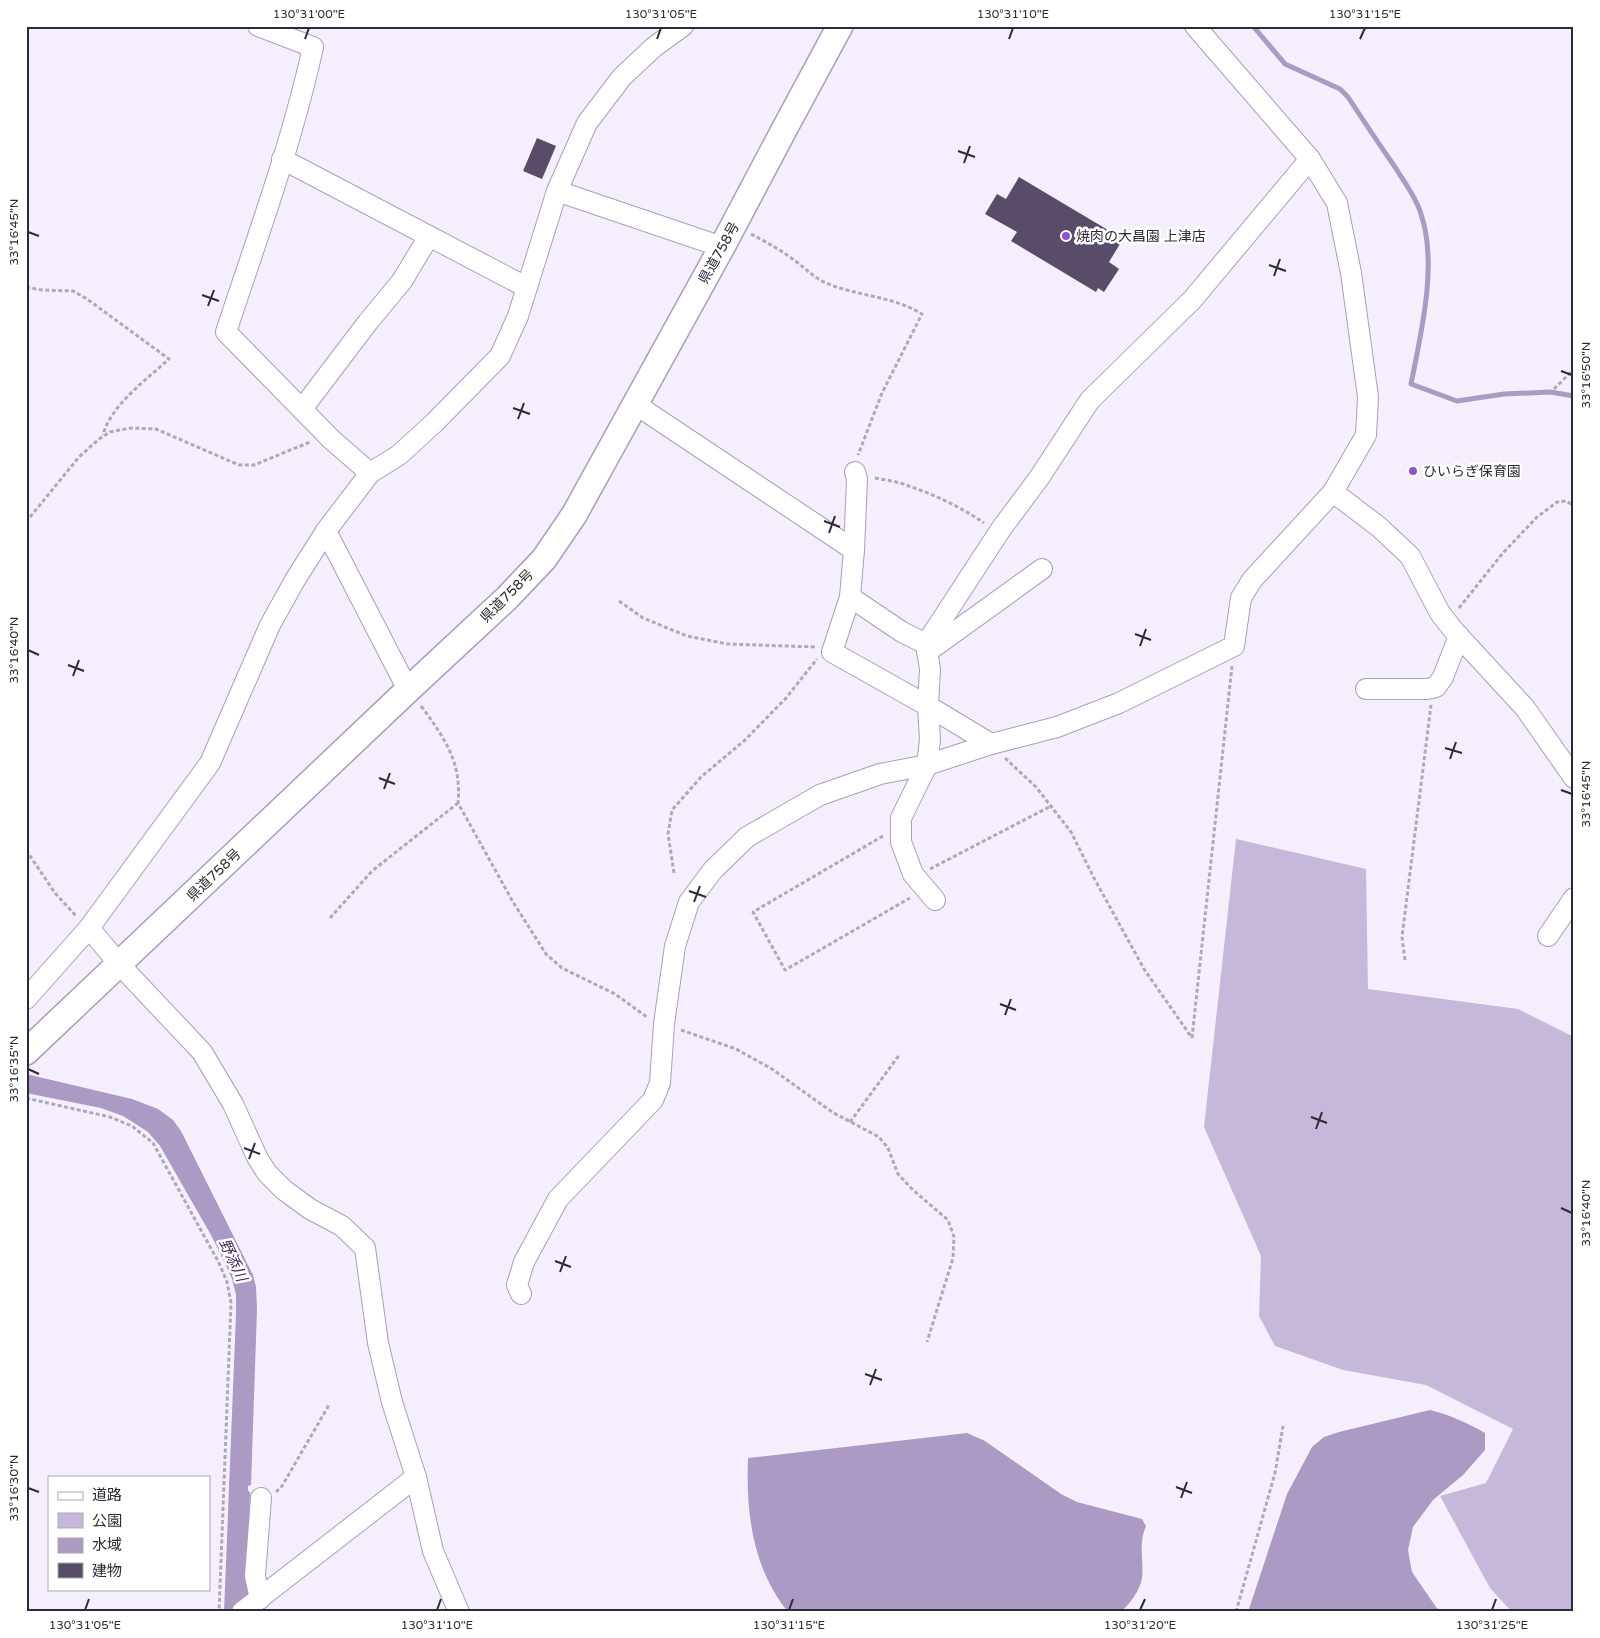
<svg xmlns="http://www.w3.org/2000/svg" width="1600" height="1638" font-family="'Varela Round','Noto Sans JP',sans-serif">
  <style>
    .green { fill: #c6b8db }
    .water { fill: #ab9ac3 }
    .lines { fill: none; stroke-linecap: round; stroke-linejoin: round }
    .stream { stroke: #ab9ac3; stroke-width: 5 }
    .building { fill: #584c69 }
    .minor-casing { stroke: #aa9dbd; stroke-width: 22 }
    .major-casing { stroke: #aa9dbd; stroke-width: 28 }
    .path { stroke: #aea9b6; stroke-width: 3; stroke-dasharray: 4 2.5; stroke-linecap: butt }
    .minor { stroke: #fff; stroke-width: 20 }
    .major { stroke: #fff; stroke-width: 25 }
    .ticks { fill: none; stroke: #2e2936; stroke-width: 2 }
    .poi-dot { fill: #8c52c9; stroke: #fff; stroke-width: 2 }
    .labels { text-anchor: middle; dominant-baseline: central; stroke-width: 5; stroke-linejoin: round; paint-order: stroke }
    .poi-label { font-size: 14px; fill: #2e2936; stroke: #fff; text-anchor: start }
    .street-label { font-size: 14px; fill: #2e2936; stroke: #fff }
    .water-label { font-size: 15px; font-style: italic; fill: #3e2559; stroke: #fff }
    .neatline { fill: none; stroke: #2e2936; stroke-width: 2 }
    .ticks-label { font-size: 12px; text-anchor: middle; fill: #2e2936 }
  </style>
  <rect width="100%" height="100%" fill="#f5effd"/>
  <polygon class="green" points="1236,839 1366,869 1368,989 1518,1009 1574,1037 1574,1612 1512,1612 1490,1588 1440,1496 1486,1483 1513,1429 1426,1385 1343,1370 1275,1346 1259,1316 1261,1256 1204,1127"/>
  <g class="water">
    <polygon points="26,1074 132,1099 158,1109 173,1120 181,1131 253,1275 256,1287 257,1309 251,1485 248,1486 248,1491 250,1492 248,1600 251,1612 224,1612 236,1314 236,1295 232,1279 225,1263 211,1235 160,1146 148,1132 123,1116 101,1108 26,1093"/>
    <path d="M1430,1410C1450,1415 1468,1423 1485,1433V1450L1463,1475L1433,1500L1413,1527L1408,1550L1412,1572L1436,1607L1442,1612H1248L1287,1494L1312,1447L1324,1437L1339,1432Z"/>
    <path d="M967,1433L985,1441L1061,1494L1077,1502L1142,1519L1146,1526C1138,1544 1144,1560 1142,1578C1140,1591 1130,1603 1121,1612H788C752,1567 746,1513 748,1458Z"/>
  </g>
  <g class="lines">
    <path class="stream" d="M1253,26L1285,64L1340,89L1348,97C1363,120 1379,144 1395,167C1404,182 1416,197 1421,214C1438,264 1421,333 1411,384L1457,401L1504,394L1550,392L1574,396"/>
  </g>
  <g class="building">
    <polygon points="537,138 556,146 542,179 523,171"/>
    <polygon points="1019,177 1123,239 1109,262 1119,269 1104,292 1098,288 1096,292 1011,241 1017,232 985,214 997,194 1006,199"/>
  </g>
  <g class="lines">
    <defs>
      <g id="minor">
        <path d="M258,26L313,47C292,143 257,238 226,332L331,439L370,473"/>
        <polyline points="282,159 526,287"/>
        <polyline points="557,191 722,247"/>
        <polyline points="635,404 854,550 850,597 832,652 928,706 991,744"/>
        <polyline points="302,409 368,322 402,281 429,236"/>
        <polyline points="1333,492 1379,527 1410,556 1440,613 1454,631 1525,708 1574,778"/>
        <polyline points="326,531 408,690"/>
        <polyline points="854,550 857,479 855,472"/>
        <polyline points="850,597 902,632 926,644 1001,529 1039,478 1090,400 1192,300 1310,159"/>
        <polyline points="926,644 930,669 928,706 930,740 927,765 901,818 901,842 913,874 935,900"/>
        <polyline points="927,652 1042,569"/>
        <polyline points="1366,689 1427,689 1436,687 1443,677 1459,636"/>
        <polyline points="89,928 120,965 202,1052 233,1104 257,1157 267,1173 284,1190 310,1209 342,1226 365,1248 378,1343 392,1402 416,1477 433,1551 459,1612"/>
        <polyline points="1548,936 1574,898"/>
        <polyline points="26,999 89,928 210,763 270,625 295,580 326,531 370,473 399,455 434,423 500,356 518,316 557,191 587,123 622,77 654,47 683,26"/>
        <polyline points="521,1294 517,1285 524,1262 558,1199 653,1100 660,1083 664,1024 675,946 689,902 713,870 747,837 820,795 880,774 927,765 991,744 1057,727 1119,703 1234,646 1241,598 1252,580 1333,492 1366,435 1368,397 1351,273 1337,203 1310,159 1195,26"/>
        <polyline points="260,1599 255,1576 261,1498"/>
        <polyline points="242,1612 416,1477"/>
      </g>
      <polyline id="major" points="26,1052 408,690 507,598 544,559 574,515 722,247 786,126 840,26"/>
    </defs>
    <use href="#minor" class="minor-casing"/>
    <use href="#major" class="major-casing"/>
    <g class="path">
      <path d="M751,234C766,242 781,250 794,260C805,268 813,277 826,283C856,296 893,296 922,314L882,393L858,455"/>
      <path d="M26,287L42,290L73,291L87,299L169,359C146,380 111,405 103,435"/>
      <polyline points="1554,389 1574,369"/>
      <path d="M875,478C885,480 896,481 906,485C933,494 961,507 984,523"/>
      <polyline points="26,522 79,457 99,439 110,432 131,428 156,429 239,465 254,465 310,442"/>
      <polyline points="619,601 643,618 687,636 727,644 816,647"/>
      <polyline points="1459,608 1502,554 1537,517 1557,502 1566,501 1574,506"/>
      <path d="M421,706C444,737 462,762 458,803L513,902L546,954L562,968L615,994L647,1017"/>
      <polyline points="1005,758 1036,787 1071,832 1094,878 1144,969 1192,1038"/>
      <polyline points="883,836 753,912 785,970 910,898"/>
      <polyline points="26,850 55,893 77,917"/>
      <polyline points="930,869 1051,806"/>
      <polyline points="674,873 668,834 672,810 701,777 745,740 786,698 817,659"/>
      <polyline points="330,918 372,871 458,803"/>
      <polyline points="1405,960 1402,937 1431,705"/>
      <polyline points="681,1030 736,1049 772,1069 832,1112 879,1137 888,1148 898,1174 913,1190 948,1220 954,1237 953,1258 927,1342"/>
      <polyline points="1192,1038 1232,666"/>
      <polyline points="26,1098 110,1117 132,1126 153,1143 219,1263 227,1282 231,1303 219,1612"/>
      <polyline points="850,1122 900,1054"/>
      <polyline points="276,1492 282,1486 329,1405"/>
      <polyline points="1236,1612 1275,1473 1283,1426"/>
    </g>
    <use href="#minor" class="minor"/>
    <use href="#major" class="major"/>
  </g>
  <path class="ticks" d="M305,39L309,28M657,39L661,28M1009,39L1013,28M1360,39L1365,28M958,151L975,157M964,163L970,146M28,232L39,236M1269,265L1286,271M1274,276L1280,259M202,295L219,301M208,306L214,290M1561,371L1572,375M513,408L530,414M518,419L524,403M824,521L840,527M829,533L835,516M1135,634L1151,640M1140,646L1146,629M28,650L39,655M68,665L84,671M73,676L79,660M1445,748L1462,753M1450,759L1456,742M379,778L395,784M384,789L390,773M1561,790L1572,794M689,891L706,897M694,902L700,886M1000,1004L1016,1010M1005,1015L1011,999M28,1069L39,1074M1311,1117L1327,1123M1316,1129L1322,1112M244,1148L260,1154M249,1159L255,1143M1561,1208L1572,1213M555,1261L571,1267M560,1272L566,1256M865,1374L882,1380M870,1385L876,1369M1176,1487L1192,1493M28,1488L39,1492M1181,1498L1187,1482M85,1610L89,1599M437,1610L441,1599M789,1610L793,1599M1140,1610L1145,1599M1492,1610L1496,1599"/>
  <g class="poi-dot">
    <circle cx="1066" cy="236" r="5"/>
    <circle cx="1413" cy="471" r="5"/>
  </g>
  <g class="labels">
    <g class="poi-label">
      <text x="1076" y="236">焼肉の大昌園 上津店</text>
      <text x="1423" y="471">ひいらぎ保育園</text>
    </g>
    <g class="street-label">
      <text transform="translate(719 253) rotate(-61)">県道758号</text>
      <text transform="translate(507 596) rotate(-45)">県道758号</text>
      <text transform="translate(214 875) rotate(-44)">県道758号</text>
    </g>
    <g class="water-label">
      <text transform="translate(233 1260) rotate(65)">野添川</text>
    </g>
  </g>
  <rect width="1600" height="1638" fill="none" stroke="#ffffff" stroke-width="55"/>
  <rect x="48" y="1476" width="162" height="115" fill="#ffffff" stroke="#aba9af"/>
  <rect x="58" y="1492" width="25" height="8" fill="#ffffff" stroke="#aba9af"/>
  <text x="92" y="1500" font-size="15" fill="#2e2936">道路</text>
  <rect x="58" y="1513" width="25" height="15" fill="#c6b8db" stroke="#aba9af"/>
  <text x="92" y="1526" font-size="15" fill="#2e2936">公園</text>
  <rect x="58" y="1538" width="25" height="15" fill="#ab9ac3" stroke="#aba9af"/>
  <text x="92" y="1550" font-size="15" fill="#2e2936">水域</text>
  <rect x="58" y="1563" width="25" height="15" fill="#584c69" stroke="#aba9af"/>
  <text x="92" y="1576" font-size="15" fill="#2e2936">建物</text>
  <rect x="28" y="28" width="1544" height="1582" class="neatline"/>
  <g class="ticks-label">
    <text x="309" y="18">130°31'00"E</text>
    <text x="661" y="18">130°31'05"E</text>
    <text x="1013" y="18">130°31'10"E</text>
    <text x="1365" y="18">130°31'15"E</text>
    <text transform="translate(14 232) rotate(-90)" y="4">33°16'45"N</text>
    <text transform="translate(1586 375) rotate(-90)" y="4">33°16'50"N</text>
    <text transform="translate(14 650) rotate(-90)" y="4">33°16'40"N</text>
    <text transform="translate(1586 794) rotate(-90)" y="4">33°16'45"N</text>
    <text transform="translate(14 1069) rotate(-90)" y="4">33°16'35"N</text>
    <text transform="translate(1586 1213) rotate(-90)" y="4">33°16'40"N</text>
    <text transform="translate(14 1488) rotate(-90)" y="4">33°16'30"N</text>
    <text x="85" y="1629">130°31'05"E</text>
    <text x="437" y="1629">130°31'10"E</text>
    <text x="789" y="1629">130°31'15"E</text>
    <text x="1140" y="1629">130°31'20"E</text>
    <text x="1492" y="1629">130°31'25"E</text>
  </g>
</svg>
